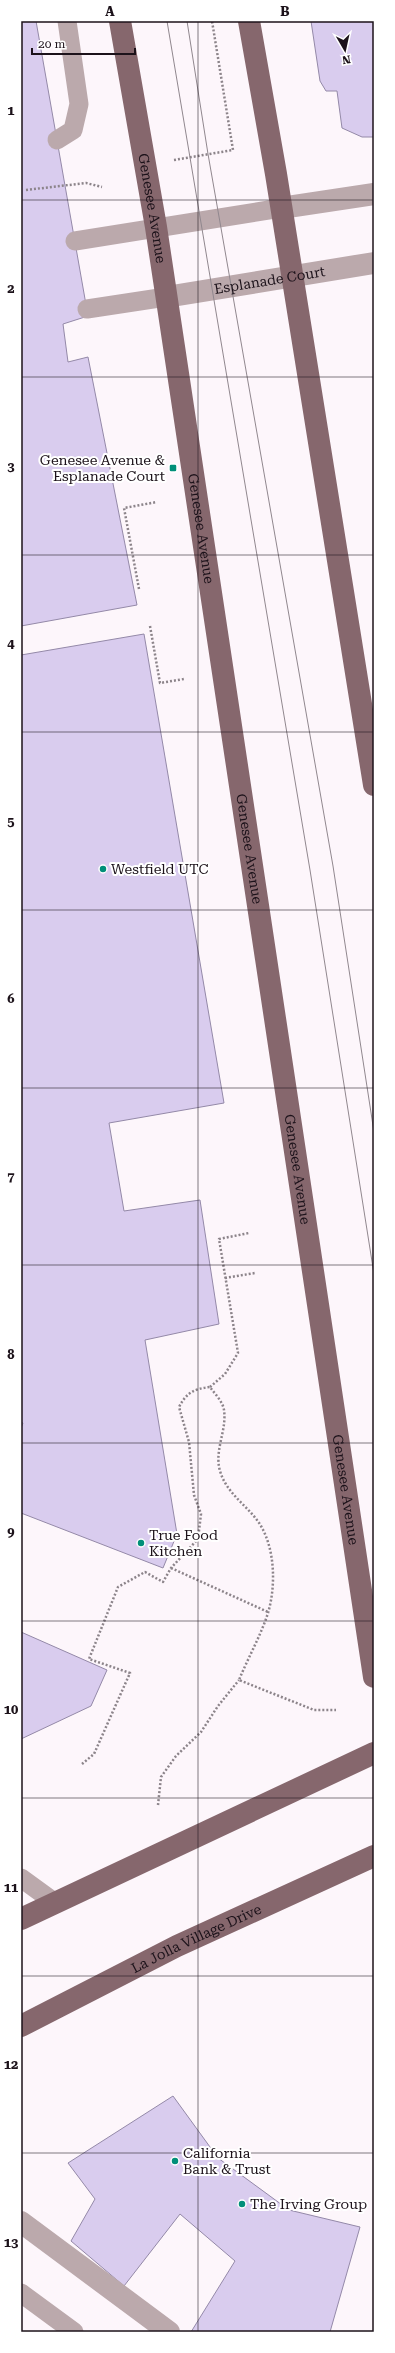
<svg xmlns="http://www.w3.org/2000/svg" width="395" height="2353" font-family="'Roboto Serif',serif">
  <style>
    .building { fill: #d9ccee; stroke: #9489a8 }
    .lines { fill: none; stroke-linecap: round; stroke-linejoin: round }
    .path { stroke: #8c848a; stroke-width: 2.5; stroke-dasharray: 2 2; stroke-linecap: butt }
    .lane { stroke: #bba9ac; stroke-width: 19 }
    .street { stroke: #bba9ac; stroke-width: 22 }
    .primary { stroke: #86676d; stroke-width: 22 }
    .tram { stroke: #90878e; stroke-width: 1 }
    .grid { fill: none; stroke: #1c121a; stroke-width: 1; stroke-opacity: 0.55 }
    .poi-dot { fill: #008f79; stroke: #fff; stroke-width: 1.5 }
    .labels { text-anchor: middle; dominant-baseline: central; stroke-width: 4; stroke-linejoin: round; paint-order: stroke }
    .street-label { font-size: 14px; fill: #1c121a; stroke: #fff }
    .poi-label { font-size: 14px; fill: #1c121a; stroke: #fff; text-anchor: start }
    .neatline { fill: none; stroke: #1c121a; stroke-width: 1.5 }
    .grid-label { font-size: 13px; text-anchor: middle; font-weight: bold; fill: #1c121a }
  </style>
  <rect width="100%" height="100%" fill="#fdf6fb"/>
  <g class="building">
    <polygon points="21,21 36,21 88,316 63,324 68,362 88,357 137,605 21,626"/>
    <polygon points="311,21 374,21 374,137 362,137 342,128 337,91 326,91 320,81"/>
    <polygon points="144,634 224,1103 109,1123 124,1211 200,1200 219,1324 145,1340 177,1534 163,1568 21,1513 21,1428 23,1423 21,1422 21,655"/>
    <polygon points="21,1632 107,1670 91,1706 21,1739"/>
    <polygon points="173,2096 218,2158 289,2210 360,2227 330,2332 191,2332 235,2261 180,2214 124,2286 71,2241 95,2199 68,2163"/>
  </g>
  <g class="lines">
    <g class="path">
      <polyline points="174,160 233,150 212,21"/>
      <polyline points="26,190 86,183 102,187"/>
      <polyline points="139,589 124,508 157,502"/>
      <polyline points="150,626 160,683 184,679"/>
      <polyline points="225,1278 255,1273"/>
      <polyline points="210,1387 225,1374 238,1353 219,1239 249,1233"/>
      <polyline points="171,1568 268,1612"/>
      <path d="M82,1764L94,1754L130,1673L89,1659L118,1587L145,1572L163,1582L171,1568L198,1539L201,1514L194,1495L189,1442L179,1407C187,1392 194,1389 210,1387C215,1394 223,1402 224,1410C227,1431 214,1450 220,1471C227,1495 249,1506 261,1526C275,1550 276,1586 268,1613C261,1635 248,1658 239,1680L314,1710H336"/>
      <polyline points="158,1805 161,1777 176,1756 201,1732 218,1706 239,1680"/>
    </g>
    <g class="lane">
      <polyline points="57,140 73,130 79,104 67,21"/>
      <polyline points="75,241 281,208"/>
      <polyline points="87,309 166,297"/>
      <polyline points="21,1878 54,1902"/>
      <polyline points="21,2293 74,2332"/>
    </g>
    <g class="street">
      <polyline points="281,208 374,194"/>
      <path id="s1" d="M166,297L374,263"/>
      <polyline points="21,2222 169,2332"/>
    </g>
    <g class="primary">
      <path id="s2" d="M120,21L156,227L374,1677"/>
      <polyline points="249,21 276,174 374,785"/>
      <polyline points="21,1919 374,1753"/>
      <path id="s3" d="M21,2026L177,1946L374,1856"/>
    </g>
    <g class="tram">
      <polyline points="167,21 310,870 374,1274"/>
      <polyline points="187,21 208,154 333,866 374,1132"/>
    </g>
  </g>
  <path class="grid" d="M198,21V2332M21,200H374M21,377H374M21,555H374M21,732H374M21,910H374M21,1088H374M21,1265H374M21,1443H374M21,1621H374M21,1798H374M21,1976H374M21,2153H374"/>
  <g class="poi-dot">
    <rect x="169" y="464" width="8" height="8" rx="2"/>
    <circle cx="103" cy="869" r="4"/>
    <circle cx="141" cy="1543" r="4"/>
    <circle cx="175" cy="2161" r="4"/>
    <circle cx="242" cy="2204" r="4"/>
  </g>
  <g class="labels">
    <g class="street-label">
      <text stroke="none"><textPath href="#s2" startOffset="190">Genesee Avenue</textPath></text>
      <text stroke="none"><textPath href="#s1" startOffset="105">Esplanade Court</textPath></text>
      <text stroke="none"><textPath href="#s2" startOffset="514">Genesee Avenue</textPath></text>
      <text stroke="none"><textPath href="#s2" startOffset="838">Genesee Avenue</textPath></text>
      <text stroke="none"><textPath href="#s2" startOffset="1162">Genesee Avenue</textPath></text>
      <text stroke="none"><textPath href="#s2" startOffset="1486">Genesee Avenue</textPath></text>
      <text stroke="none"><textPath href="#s3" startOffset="196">La Jolla Village Drive</textPath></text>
    </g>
    <g class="poi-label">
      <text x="165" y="460" text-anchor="end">Genesee Avenue &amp;<tspan x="165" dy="16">Esplanade Court</tspan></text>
      <text x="111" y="869">Westfield UTC</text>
      <text x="149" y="1535">True Food<tspan x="149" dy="16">Kitchen</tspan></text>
      <text x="183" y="2153">California<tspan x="183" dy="16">Bank &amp; Trust</tspan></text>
      <text x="250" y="2204">The Irving Group</text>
    </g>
  </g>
  <rect width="395" height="2353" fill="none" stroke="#ffffff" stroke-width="44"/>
  <g transform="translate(345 50) rotate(171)" stroke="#ffffff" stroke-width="3" paint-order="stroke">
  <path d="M0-3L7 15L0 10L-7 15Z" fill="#1c121a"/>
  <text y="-6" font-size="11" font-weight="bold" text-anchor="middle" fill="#1c121a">N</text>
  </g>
  <path d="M32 48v6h103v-6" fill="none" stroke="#1c121a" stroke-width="2"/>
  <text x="38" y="48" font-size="12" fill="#1c121a" stroke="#ffffff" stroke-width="3" paint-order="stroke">20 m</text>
  <rect x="22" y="22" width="351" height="2309" class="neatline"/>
  <g class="grid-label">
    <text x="110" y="16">A</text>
    <text x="285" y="16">B</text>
    <text x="11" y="115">1</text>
    <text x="11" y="293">2</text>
    <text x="11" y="471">3</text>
    <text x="11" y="648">4</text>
    <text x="11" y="826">5</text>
    <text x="11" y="1003">6</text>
    <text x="11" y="1181">7</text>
    <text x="11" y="1359">8</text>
    <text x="11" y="1536">9</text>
    <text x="11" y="1714">10</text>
    <text x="11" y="1892">11</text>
    <text x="11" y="2069">12</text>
    <text x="11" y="2247">13</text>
  </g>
</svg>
